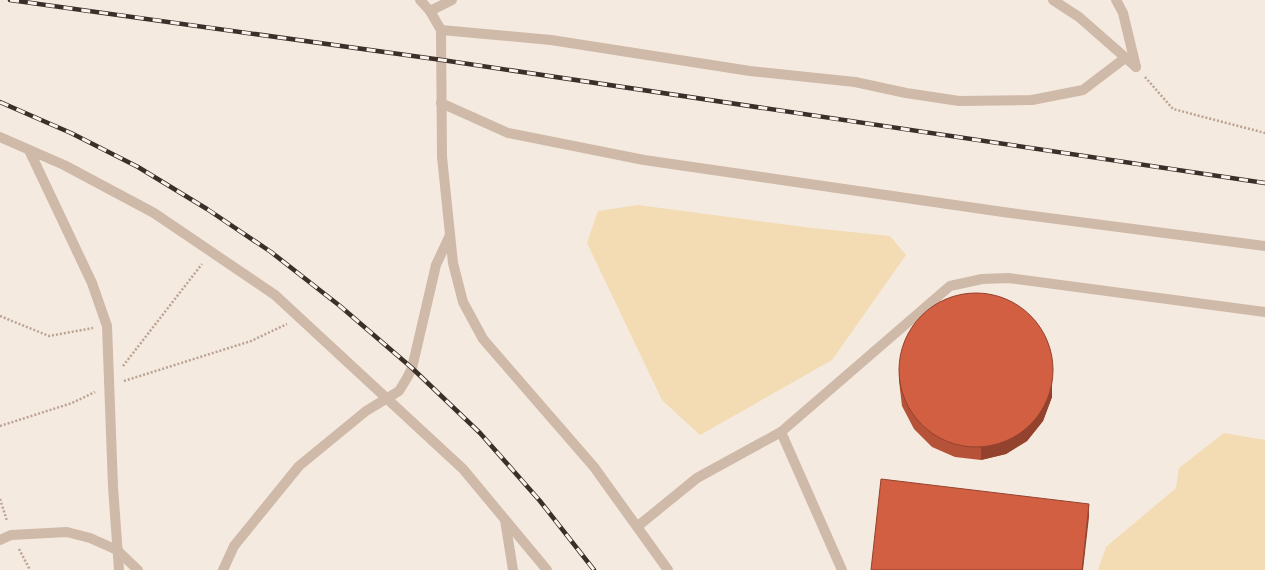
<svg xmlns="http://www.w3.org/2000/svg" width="1265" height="570" font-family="Raleway,sans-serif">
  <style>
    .sand { fill: #f3dbb3 }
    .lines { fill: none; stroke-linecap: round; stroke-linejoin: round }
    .path { stroke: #bba393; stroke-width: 2.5; stroke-dasharray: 2 2; stroke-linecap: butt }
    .service { stroke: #cfb9a9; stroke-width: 10 }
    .minor { stroke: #cfb9a9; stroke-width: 10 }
    .tertiary { stroke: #cfb9a9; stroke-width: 10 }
    .rail-casing { stroke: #3c2f29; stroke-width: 4.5 }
    .rail { stroke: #fcf4ec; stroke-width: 3; stroke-dasharray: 9; stroke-linecap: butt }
    .wall { fill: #b55238 }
    .shaded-wall { fill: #93422e }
    .building { fill: #d25f41; stroke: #93422e }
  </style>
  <rect width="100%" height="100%" fill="#f5eadf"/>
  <g class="sand">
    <polygon points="638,205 812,228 890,236 906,255 832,360 700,435 662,400 587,243 598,211"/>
    <polygon points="1224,433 1265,440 1265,570 1098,570 1106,547 1176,488 1179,468"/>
  </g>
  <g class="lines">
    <g class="path">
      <polyline points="1145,77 1173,109 1265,133"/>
      <polyline points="0,316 49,336 93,328"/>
      <polyline points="123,366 202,264"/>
      <polyline points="124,381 251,341 287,324"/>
      <polyline points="0,426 72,403 95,392"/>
      <polyline points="0,499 7,521"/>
      <polyline points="19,549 30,570"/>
    </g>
    <g class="service">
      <polyline points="441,103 508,133 644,160 1003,212 1265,246"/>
      <polyline points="781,432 842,570"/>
      <polyline points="638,526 697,478 781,432 950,286 982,279 1008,278 1265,312"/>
    </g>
    <g class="minor">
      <polyline points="1053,0 1079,17 1136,67"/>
      <polyline points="1116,0 1123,13 1136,67"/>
      <polyline points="430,11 452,0"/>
      <polyline points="441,30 551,40 750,71 855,82 906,93 959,101 1032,100 1083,90 1125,58"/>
      <polyline points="0,137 64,165 154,213 275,295 463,469 547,570"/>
      <polyline points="29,150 92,283 107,326 113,487 119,570"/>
      <polyline points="505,520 513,570"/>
      <polyline points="0,540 11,535 67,532 90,538 117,550 138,570"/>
      <polyline points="223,570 234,546 299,466 366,411 399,391 407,378 412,368 436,265 450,235"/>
    </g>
    <polyline class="tertiary" points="420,0 430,11 441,30 442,157 453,263 463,302 483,339 594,467 668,570"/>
    <defs>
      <g id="rail">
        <polyline points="10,0 442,60 1265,183"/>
        <polyline points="0,102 71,133 138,167 207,209 271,252 340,306 412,368 480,433 540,501 594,570"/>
      </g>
    </defs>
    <use href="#rail" class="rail-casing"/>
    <use href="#rail" class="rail"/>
  </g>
  <polygon class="wall" points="899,368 1052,397 1043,421 1027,441 1006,454 981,460 955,457 932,447 914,429 902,406 899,381"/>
  <g class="shaded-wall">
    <polygon points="1052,358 1052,397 1043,421 1027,441 1006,454 981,460 981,447"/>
    <polygon points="1089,504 1089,517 1083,570 1082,570"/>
  </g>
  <g class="building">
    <circle cx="976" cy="370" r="77"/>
    <polygon points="881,479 1089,504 1082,570 871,570"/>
  </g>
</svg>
